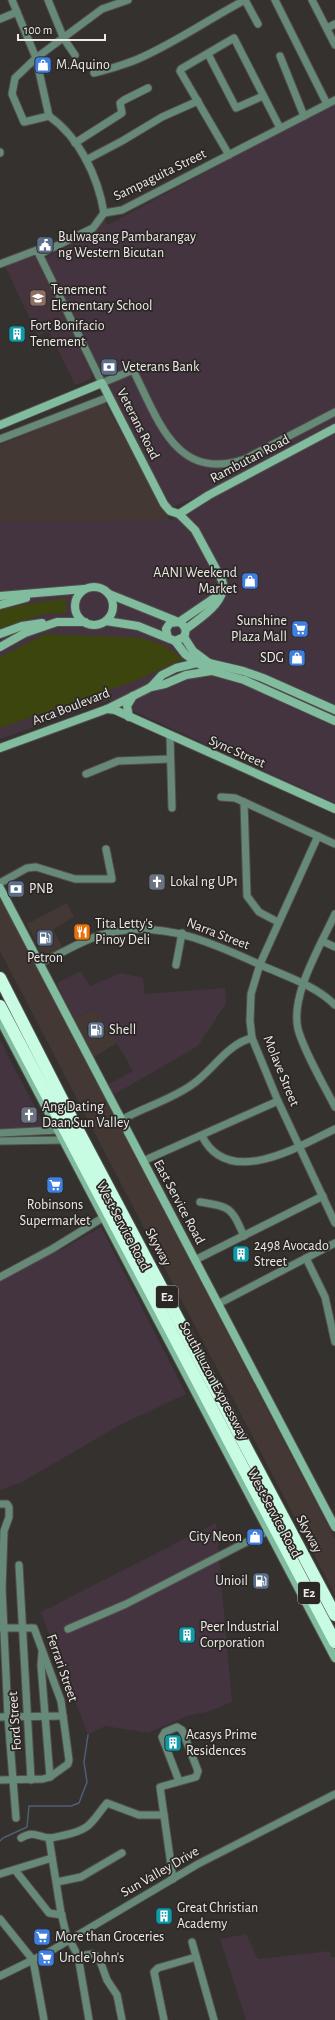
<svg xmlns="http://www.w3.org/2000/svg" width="335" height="2020" font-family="'Alegreya Sans',sans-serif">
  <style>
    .built { fill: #433834 }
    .industrial { fill: #443440 }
    .education { fill: #45333e }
    .green { fill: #3d450f }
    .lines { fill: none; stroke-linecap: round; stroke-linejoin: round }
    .stream { stroke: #4d5f73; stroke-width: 1.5 }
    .street-casing { stroke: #524f4d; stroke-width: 9 }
    .secondary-casing { stroke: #524f4d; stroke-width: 10 }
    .highway-casing { stroke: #524f4d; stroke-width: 14 }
    .street { stroke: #678a78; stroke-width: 7 }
    .secondary { stroke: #82bc9f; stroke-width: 8 }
    .highway { stroke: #c8fce2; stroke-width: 12 }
    .labels { text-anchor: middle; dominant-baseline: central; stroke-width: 3.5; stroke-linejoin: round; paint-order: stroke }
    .shield { fill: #2b2725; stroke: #b3b0ae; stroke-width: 1 }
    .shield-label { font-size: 13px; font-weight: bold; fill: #edeae9 }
    .poi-label { font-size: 14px; fill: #edeae9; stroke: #2b2725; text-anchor: start }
    .street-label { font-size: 14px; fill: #edeae9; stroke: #2b2725 }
  </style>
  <rect width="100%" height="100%" fill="#35312f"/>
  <g class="built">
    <polygon points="105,402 170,521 335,803 0,587 0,445"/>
    <polygon points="0,898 335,1539 335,1595 0,951"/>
    <polygon points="67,903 74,917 53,929 63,949 44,958 27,924"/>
    <polygon points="93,1009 102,1018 117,1043 92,1058 73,1019"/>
  </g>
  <g class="industrial">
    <polygon points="335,102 335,803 109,700 0,739 0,522 170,521 254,473 168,509 44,259 97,230 104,219 108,225"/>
    <polygon points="81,971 90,986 121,973 143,978 145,994 225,988 226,1003 198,1046 113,1095 107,1085 133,1071 102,1018 92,1009 73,1019 57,983"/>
    <polygon points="0,1039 14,1068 46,1127 0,1130"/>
    <polygon points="101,1227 186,1394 120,1425 22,1482 0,1490 0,1280 59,1247 61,1250"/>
    <polygon points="216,1523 232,1702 207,1712 186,1716 148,1733 105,1726 88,1735 41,1612"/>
    <polygon points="246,1934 258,1959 330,1951 331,1957 335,1957 335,2020 246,2020 220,1939"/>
  </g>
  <polygon class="education" points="35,252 92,374 89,380 75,385 49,331 38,336 4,264"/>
  <g class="green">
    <polygon points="66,598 66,613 44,614 0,628 0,609"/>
    <polygon points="45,634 142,638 163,645 183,659 137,680 0,728 0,657"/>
  </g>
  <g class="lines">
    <polyline class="stream" points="0,1841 3,1838 27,1827 29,1806 71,1806 79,1803 87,1782 84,1762 88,1735"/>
    <defs>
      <g id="street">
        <polyline points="12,0 36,58 49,116"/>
        <polyline points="48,0 64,39 75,55"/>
        <polyline points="245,0 258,24"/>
        <polyline points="275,0 327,104"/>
        <polyline points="312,0 335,45"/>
        <polyline points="0,19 17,12"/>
        <polyline points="327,28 335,24"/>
        <polyline points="208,54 236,108 263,96"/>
        <polyline points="280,56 304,116"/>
        <path d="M94,73C109,69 124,65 138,59C175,43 209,19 245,0"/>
        <polyline points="49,116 24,122 12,94 15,78 36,58 102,9 128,0"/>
        <path d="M49,116C80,138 98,177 104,213"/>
        <polyline points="75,143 122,113 120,103 124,100 148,88"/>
        <polyline points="0,152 0,153"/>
        <polyline points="229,155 180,71 181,69 234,38 280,128"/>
        <polyline points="86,160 122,141 162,117 198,101"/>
        <polyline points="104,213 122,210 335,100"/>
        <polyline points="40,254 93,228 104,213"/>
        <path d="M0,264L37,250L102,383L133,370C158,419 176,483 245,459L335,412"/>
        <polyline points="0,439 109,397"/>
        <polyline points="170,736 172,808"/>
        <polyline points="86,774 118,761 170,759"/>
        <polyline points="221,797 235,798 244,802 335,844"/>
        <polyline points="244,802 247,896 259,912 278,922"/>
        <polyline points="318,836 260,964 251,994 250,1021 252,1038 278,1101 335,1223"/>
        <polyline points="0,883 27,868 36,867 75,879 112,879 106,849"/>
        <path d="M335,914C321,945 290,995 298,1029C304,1052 324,1085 335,1107"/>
        <polyline points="322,941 335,947"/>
        <path d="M40,963C63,953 87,937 112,932C167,921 215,944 263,966C288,977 316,986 335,1005"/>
        <polyline points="176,965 182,933"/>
        <path d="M121,1120C144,1107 171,1100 193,1084C213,1070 227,1044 252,1038"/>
        <polyline points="0,1133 58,1130"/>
        <path d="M202,1136C228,1189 298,1147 335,1129"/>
        <polyline points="0,1141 63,1140"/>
        <polyline points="143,1161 278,1101"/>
        <path d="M200,1202C231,1207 231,1207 244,1236"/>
        <polyline points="306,1258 325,1297 335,1342"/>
        <polyline points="195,1260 323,1196"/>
        <polyline points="0,1277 52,1249 104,1217"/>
        <polyline points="218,1304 335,1243"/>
        <polyline points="0,1504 7,1504 9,1507 9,1517 4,1531 2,1589 8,1717 16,1818"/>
        <polyline points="19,1565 31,1780"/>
        <polyline points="68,1629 126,1604 268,1531"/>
        <polyline points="42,1653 41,1665 50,1777"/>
        <polyline points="0,1717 63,1716"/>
        <polyline points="0,1780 43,1779 50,1777 68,1764 69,1760 61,1701 34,1628 0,1628"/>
        <path d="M21,1838C34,1830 37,1837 50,1838C54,1838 60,1836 65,1835C92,1829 91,1822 107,1803L139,1815H164"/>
        <polyline points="49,1838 61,1913 66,1933 78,1956 89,2020"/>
        <polyline points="15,1870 49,1913 62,1915"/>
        <polyline points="0,1874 52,1858"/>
        <polyline points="173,1879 160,1787 196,1777 198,1771 182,1730 177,1727 165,1732 162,1737 179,1781"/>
        <polyline points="57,1882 81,1877 122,1853"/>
        <polyline points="0,1919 33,1960 44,2020"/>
        <polyline points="192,1942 214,2020"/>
        <polyline points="78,1956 93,1954 99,1958 107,1980 117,1995 122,2020"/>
        <polyline points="0,1976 49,1952 198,1864 335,1794"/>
        <polyline points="164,2020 154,1972 158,1968 196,1957"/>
      </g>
      <g id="secondary">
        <path d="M0,425L102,383L164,504L170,511L179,514L195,530L222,580C229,601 200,618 186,629"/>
        <polyline points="179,514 209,495 335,428"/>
        <circle cx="94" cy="606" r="19"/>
        <polyline points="109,594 176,621"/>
        <polyline points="0,596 84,589"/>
        <polyline points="0,605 26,598"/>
        <path d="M106,621L138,626L175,641L184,637C187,631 185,625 179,622L170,623L166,629L168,638"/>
        <polyline points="179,622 220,594"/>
        <polyline points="0,634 22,626 42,623"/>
        <polyline points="184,637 193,651 209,663"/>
        <polyline points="175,641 185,654 197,663 212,671 244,680 335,721"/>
        <polyline points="0,647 25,633 57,622 85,622"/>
        <polyline points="151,687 165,684 186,675 211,671"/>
        <polyline points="107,709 115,710 335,809"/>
        <polyline points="129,717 127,706 133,696"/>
        <polyline points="0,748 107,709 151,687 162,675 176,668 197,663 209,663 243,671 263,678 335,710"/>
        <polyline points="0,888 335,1527"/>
        <polyline points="0,1020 335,1658"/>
      </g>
      <g id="highway">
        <polyline points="0,978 71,1117 335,1615"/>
        <polyline points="0,1006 335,1642"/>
      </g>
    </defs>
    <use href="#street" class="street-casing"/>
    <use href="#secondary" class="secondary-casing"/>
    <use href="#highway" class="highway-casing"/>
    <use href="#street" class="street"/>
    <use href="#secondary" class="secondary"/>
    <use href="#highway" class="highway"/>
  </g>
  <defs>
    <symbol id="shop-square" viewBox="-11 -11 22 22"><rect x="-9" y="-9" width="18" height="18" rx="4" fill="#3f7fe0" stroke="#2b2725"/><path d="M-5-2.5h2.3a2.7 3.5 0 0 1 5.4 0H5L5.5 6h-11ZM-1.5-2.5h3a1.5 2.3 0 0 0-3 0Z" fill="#fff"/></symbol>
    <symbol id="civic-square" viewBox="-11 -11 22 22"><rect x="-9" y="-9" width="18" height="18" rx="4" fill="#5c6f8a" stroke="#2b2725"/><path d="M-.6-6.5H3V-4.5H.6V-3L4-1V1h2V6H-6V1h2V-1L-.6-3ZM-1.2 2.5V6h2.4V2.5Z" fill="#fff"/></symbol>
    <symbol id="school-square" viewBox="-11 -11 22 22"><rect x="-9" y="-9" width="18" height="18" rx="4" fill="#8d6e63" stroke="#2b2725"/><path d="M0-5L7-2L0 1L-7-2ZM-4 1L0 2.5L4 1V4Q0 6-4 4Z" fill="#fff"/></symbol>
    <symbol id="building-square" viewBox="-11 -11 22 22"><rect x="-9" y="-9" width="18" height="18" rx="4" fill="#0f9aa8" stroke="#2b2725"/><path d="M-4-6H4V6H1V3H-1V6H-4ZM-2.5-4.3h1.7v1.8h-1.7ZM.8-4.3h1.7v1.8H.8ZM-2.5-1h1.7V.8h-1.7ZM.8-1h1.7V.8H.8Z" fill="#fff"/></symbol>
    <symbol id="bank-square" viewBox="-11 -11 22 22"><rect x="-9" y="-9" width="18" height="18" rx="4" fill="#5c6f8a" stroke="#2b2725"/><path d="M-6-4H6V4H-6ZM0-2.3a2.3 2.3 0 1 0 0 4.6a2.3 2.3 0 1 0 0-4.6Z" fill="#fff"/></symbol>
    <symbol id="supermarket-square" viewBox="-11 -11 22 22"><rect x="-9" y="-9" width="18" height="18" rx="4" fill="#3f7fe0" stroke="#2b2725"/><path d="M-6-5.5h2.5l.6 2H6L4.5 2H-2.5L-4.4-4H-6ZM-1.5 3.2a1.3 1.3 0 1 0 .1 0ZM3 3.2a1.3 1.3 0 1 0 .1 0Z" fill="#fff"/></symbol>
    <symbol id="church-square" viewBox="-11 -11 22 22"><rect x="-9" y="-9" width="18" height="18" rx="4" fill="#6b7280" stroke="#2b2725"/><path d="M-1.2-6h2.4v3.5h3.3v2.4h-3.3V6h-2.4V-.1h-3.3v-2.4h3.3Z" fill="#fff"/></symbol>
    <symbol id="restaurant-square" viewBox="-11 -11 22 22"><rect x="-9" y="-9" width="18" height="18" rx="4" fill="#e8710a" stroke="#2b2725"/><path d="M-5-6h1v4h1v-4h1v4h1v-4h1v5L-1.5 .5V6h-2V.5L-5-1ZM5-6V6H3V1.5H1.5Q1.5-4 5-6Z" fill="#fff"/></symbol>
    <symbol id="fuel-square" viewBox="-11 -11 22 22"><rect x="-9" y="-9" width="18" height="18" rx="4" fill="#5c6f8a" stroke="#2b2725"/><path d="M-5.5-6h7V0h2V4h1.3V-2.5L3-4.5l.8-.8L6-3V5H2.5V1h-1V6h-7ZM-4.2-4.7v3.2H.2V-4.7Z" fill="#fff"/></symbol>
  </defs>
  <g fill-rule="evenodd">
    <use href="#shop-square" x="33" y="55" width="20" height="20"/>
    <use href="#civic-square" x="35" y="235" width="20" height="20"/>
    <use href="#school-square" x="28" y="288" width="20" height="20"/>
    <use href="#building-square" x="7" y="324" width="20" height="20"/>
    <use href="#bank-square" x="99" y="357" width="20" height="20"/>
    <use href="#shop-square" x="240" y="571" width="20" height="20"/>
    <use href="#supermarket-square" x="290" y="619" width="20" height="20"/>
    <use href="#shop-square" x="287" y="648" width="20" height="20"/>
    <use href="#church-square" x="147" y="872" width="20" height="20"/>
    <use href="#bank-square" x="6" y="879" width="20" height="20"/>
    <use href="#restaurant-square" x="72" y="922" width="20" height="20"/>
    <use href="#fuel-square" x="35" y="928" width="20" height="20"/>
    <use href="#fuel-square" x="86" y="1020" width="20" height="20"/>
    <use href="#church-square" x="19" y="1105" width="20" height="20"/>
    <use href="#supermarket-square" x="45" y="1175" width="20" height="20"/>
    <use href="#building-square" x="231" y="1244" width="20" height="20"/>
    <use href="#shop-square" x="245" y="1527" width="20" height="20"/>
    <use href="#fuel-square" x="251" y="1571" width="20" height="20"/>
    <use href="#building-square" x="177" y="1625" width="20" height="20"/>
    <use href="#building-square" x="163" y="1733" width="20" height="20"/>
    <use href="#building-square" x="154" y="1906" width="20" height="20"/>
    <use href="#supermarket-square" x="32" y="1927" width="20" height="20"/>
    <use href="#supermarket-square" x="36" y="1948" width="20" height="20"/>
  </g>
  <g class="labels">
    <g class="shield">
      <rect x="156" y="1286" width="22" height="22" rx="3"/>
      <rect x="298" y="1582" width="22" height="22" rx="3"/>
    </g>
    <g class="shield-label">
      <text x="167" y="1297">E2</text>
      <text x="309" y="1593">E2</text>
    </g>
    <g class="poi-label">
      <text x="56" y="65">M.Aquino</text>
      <text x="58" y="237">Bulwagang Pambarangay<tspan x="58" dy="16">ng Western Bicutan</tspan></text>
      <text x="51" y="290">Tenement<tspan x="51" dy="16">Elementary School</tspan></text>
      <text x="30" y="326">Fort Bonifacio<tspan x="30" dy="16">Tenement</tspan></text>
      <text x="122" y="367">Veterans Bank</text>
      <text x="237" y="573" text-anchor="end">AANI Weekend<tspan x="237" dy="16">Market</tspan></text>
      <text x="287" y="621" text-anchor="end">Sunshine<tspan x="287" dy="16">Plaza Mall</tspan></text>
      <text x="284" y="658" text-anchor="end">SDG</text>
      <text x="170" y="882">Lokal ng UP1</text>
      <text x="29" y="889">PNB</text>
      <text x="95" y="924">Tita Letty's<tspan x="95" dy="16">Pinoy Deli</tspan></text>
      <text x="45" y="958" text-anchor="middle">Petron</text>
      <text x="109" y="1030">Shell</text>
      <text x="42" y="1107">Ang Dating<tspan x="42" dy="16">Daan Sun Valley</tspan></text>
      <text x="55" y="1205" text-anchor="middle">Robinsons<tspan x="55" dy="16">Supermarket</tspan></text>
      <text x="254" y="1246">2498 Avocado<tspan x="254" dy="16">Street</tspan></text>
      <text x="242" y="1537" text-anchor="end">City Neon</text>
      <text x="248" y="1581" text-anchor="end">Unioil</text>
      <text x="200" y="1627">Peer Industrial<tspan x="200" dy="16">Corporation</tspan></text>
      <text x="186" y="1735">Acasys Prime<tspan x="186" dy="16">Residences</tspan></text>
      <text x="177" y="1908">Great Christian<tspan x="177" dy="16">Academy</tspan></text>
      <text x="55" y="1937">More than Groceries</text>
      <text x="59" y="1958">Uncle John's</text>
    </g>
    <g class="street-label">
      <text transform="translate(160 175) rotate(-26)">Sampaguita Street</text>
      <text transform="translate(138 424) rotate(63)">Veterans Road</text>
      <text transform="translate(250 459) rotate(-28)">Rambutan Road</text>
      <text transform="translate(71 707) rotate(-21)">Arca Boulevard</text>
      <text transform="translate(237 752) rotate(24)">Sync Street</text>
      <text transform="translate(218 934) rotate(21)">Narra Street</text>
      <text transform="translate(281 1071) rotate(68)">Molave Street</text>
      <text transform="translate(179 1202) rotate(62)">East Service Road</text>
      <text transform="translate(123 1226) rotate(62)">West Service Road</text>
      <text transform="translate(158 1247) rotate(62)">Skyway</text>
      <text transform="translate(214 1381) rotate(62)">South Luzon Expressway</text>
      <text transform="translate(274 1513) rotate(62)">West Service Road</text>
      <text transform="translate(309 1534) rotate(62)">Skyway</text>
      <text transform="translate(62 1668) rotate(71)">Ferrari Street</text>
      <text transform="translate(15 1721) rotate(-94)">Ford Street</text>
      <text transform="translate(160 1872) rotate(-30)">Sun Valley Drive</text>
    </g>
  </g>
  <path d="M18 34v6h87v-6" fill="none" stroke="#edeae9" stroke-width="2"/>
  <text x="24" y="34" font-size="12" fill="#edeae9" stroke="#2b2725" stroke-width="3" paint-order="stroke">100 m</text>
</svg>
